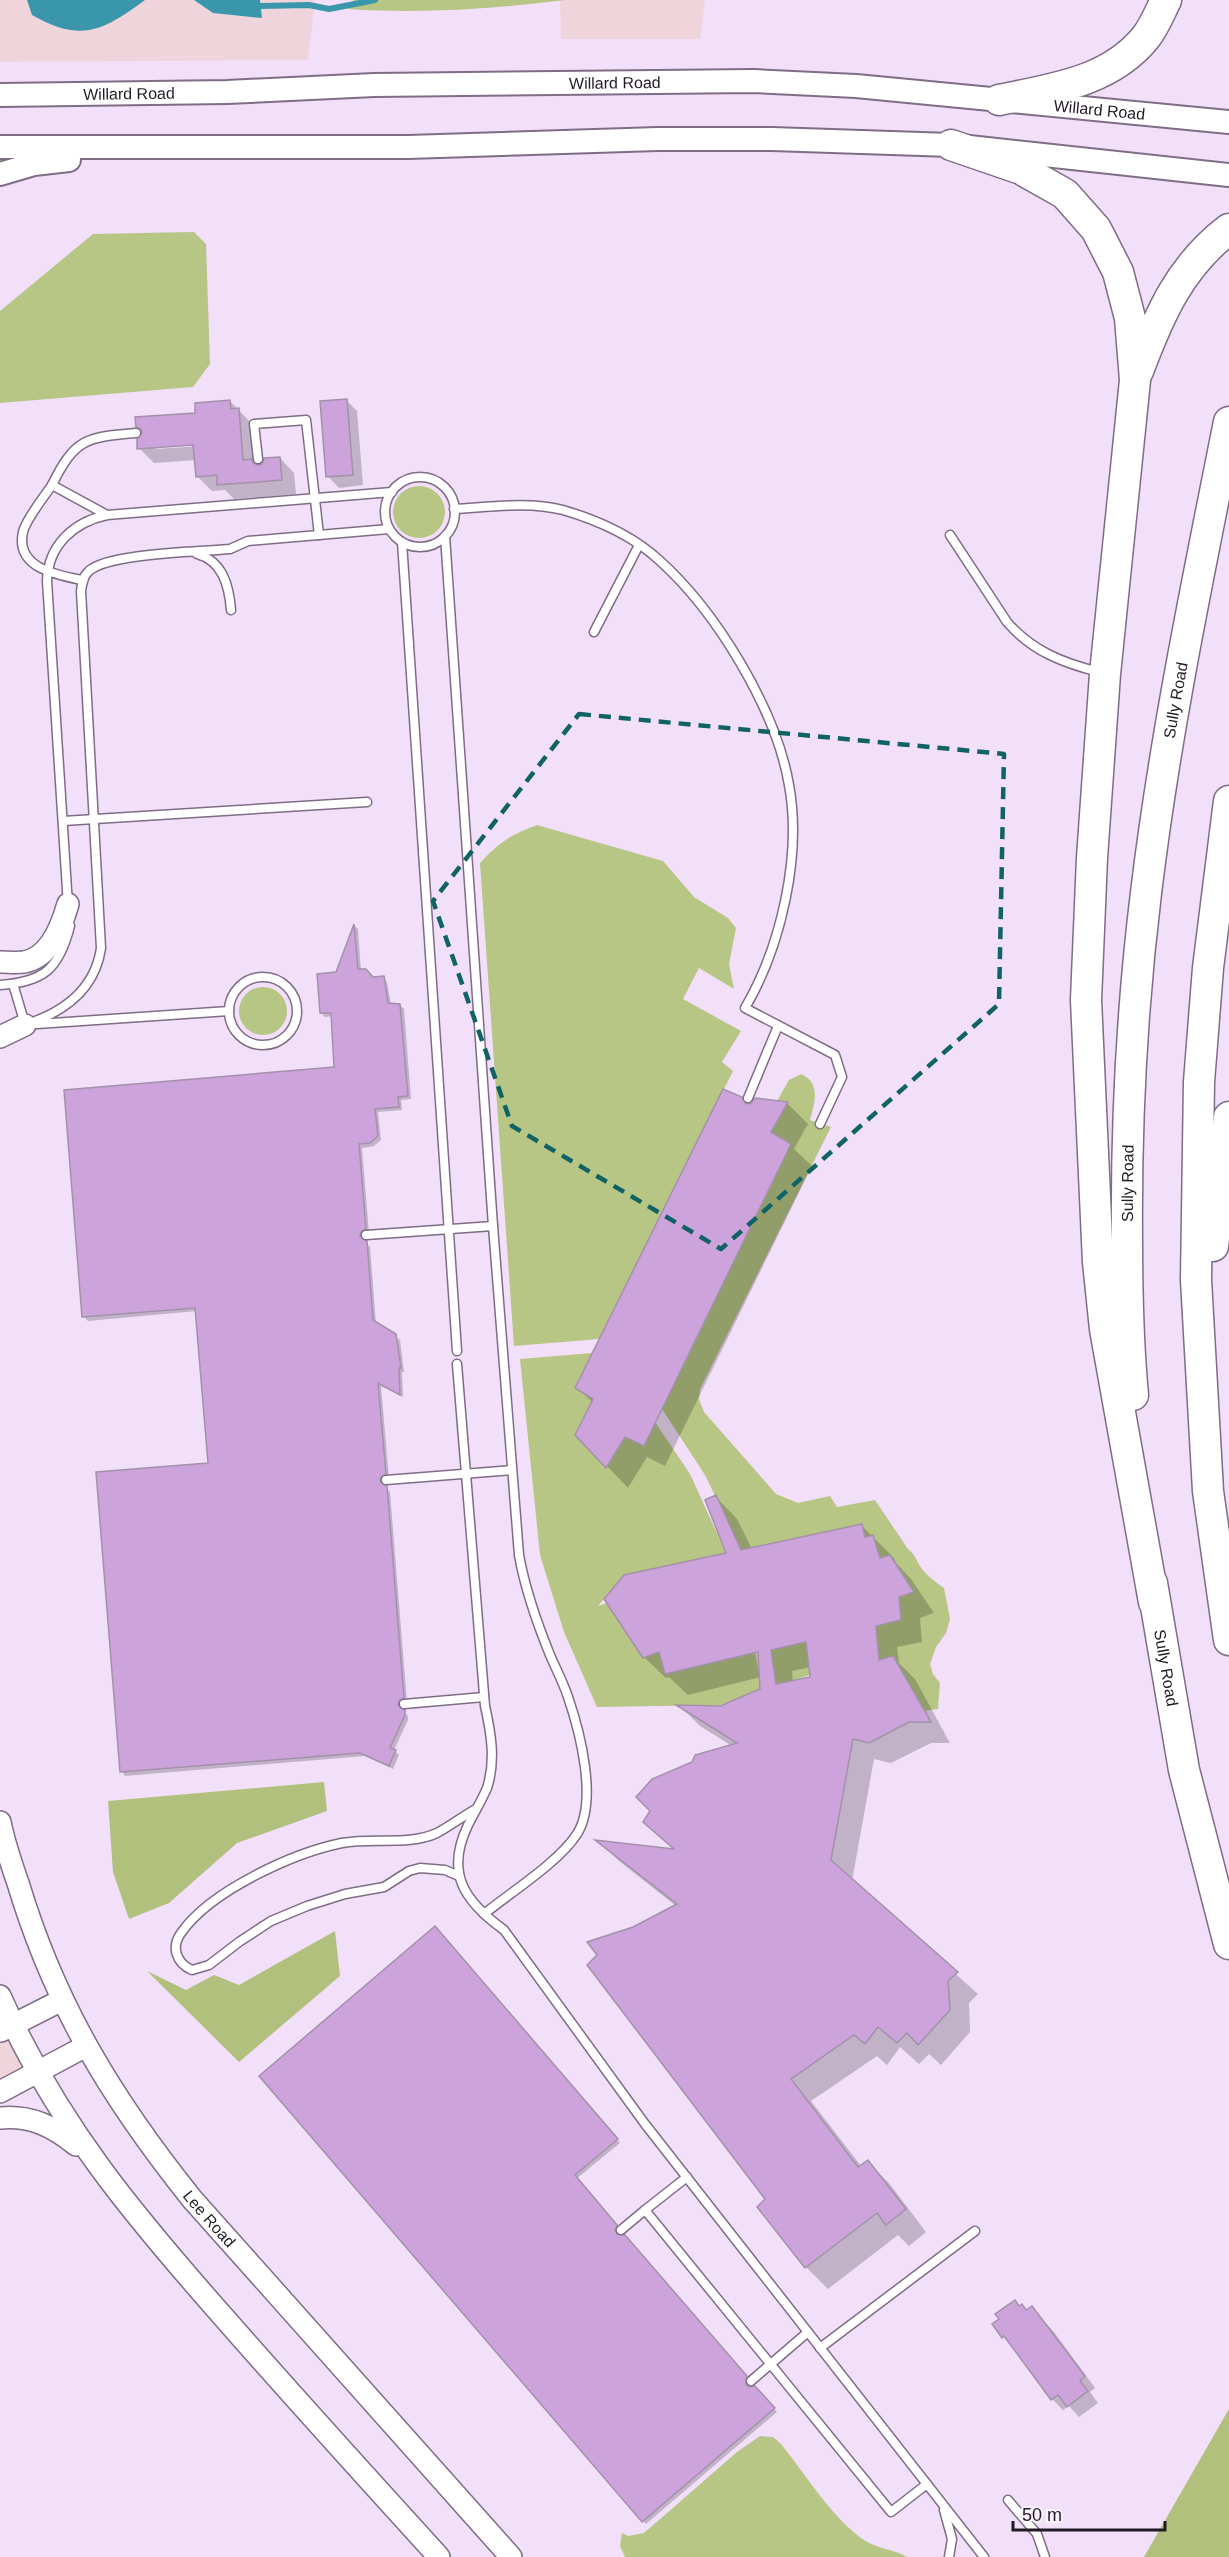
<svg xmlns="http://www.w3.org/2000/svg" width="1229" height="2557" font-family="Arial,sans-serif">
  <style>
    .commercial { fill: #efd5db }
    .green { fill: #b7c684 }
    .forest { fill: #b1c07d }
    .water { fill: #3a97ab }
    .shadow { fill: #0003; fill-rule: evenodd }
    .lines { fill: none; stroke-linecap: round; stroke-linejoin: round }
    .stream { stroke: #3a97ab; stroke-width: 6 }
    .building { fill: #cca3db; stroke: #a391aa; stroke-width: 1.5; fill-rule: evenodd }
    .service-casing { stroke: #7e6d85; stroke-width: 11 }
    .tertiary-casing { stroke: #7e6d85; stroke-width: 24 }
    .secondary-casing { stroke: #7e6d85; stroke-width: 26 }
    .motorway-casing { stroke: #7e6d85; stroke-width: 33 }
    .service { stroke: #fff; stroke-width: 8 }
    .tertiary { stroke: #fff; stroke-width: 21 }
    .secondary { stroke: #fff; stroke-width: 22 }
    .motorway { stroke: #fff; stroke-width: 30 }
    .marked { fill: none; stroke: #106264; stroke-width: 4.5; stroke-dasharray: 12 8; stroke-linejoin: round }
    .labels { text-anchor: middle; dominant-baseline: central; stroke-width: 4.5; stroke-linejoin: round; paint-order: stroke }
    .street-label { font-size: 16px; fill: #221b25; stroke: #f9f1fc }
  </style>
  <rect width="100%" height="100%" fill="#f2dffa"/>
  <g class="commercial">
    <polygon points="0,0 315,0 308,60 0,62"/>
    <polygon points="560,0 705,0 700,39 561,39"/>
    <polygon points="0,1982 37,2073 0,2093"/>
  </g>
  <g class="green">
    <path d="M354,0H566C493,9 421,14 348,9Z"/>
    <polygon points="194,232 206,244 210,364 193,387 0,403 0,311 93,234"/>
    <circle cx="419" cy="512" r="26"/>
    <path d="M537,825L663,861L694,897L728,918L736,928L729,964L734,989L699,968L683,999L741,1031L722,1062L733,1071L599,1339L514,1346L480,863C501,841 509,836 537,825Z"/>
    <circle cx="263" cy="1011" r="24"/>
    <path d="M801,1074C821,1083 815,1102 810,1120L831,1127L700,1389L699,1399L704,1412L776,1494L798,1503L830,1496L837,1507L875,1500L908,1549C916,1555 916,1561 922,1569C928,1577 936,1582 944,1588L950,1619L946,1633L936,1647L930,1664L933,1674L940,1683L938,1709L924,1711L894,1656L879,1660L878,1650L798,1679L797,1683L776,1688L769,1650L901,1620L899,1597L914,1591L890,1556L880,1558L873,1535L865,1537L862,1524L741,1550L705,1475L662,1409L791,1144L771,1132L788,1102L777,1101L789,1080Z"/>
    <polygon points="592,1353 593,1399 575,1435 606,1468 625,1437 655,1422 690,1474 726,1553 624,1575 598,1606 610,1602 643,1657 659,1652 665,1674 755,1652 762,1689 720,1705 597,1707 564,1632 540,1555 520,1359"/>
    <path d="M760,2436L773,2437L781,2444C806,2475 832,2518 864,2540C877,2549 894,2549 907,2557H625L620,2546L622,2533L628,2536L644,2533L737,2452Z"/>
  </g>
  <g class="forest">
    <polygon points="324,1782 327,1811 237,1843 169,1903 129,1919 113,1872 108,1801"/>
    <polygon points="335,1931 340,1976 239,2062 147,1971 186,1990 214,1975 239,1985"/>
    <polygon points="1229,2409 1229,2557 1144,2557"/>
  </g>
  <g class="water">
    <path d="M27,0H145C103,31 81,43 32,15Z"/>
    <polygon points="194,0 260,0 262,18 213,13"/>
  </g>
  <g class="shadow">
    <polygon points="346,400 357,411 363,485 339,488 328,476"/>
    <path d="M230,401L253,425L257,466L280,458L294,473L296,494L234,499L225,490L212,491L197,476L196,460L154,463L139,448L144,433L137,426L197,414ZM201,443V446L156,449V446Z"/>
    <polygon points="355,926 358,929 361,971 373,978 383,978 387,982 391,1004 400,1005 404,1009 411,1099 401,1100 402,1110 378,1112 381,1140 374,1146 362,1148 369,1233 364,1236 363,1240 370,1247 376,1324 400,1340 404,1372 402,1372 403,1397 381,1386 389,1478 384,1481 383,1486 390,1492 407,1702 402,1705 401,1709 408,1716 408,1720 394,1750 399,1755 393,1769 365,1756 125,1776 122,1772 209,1464 197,1311 88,1321 84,1317 336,1069 333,1016 325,1017 321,1013"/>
    <polygon points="741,1098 748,1105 756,1100 787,1103 808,1124 794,1149 812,1166 665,1466 647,1457 628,1488 577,1435 593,1403 577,1387"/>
    <path d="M716,1497L737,1519L752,1549L862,1526L894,1558L896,1563L911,1579L934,1613L920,1618L922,1642L897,1647L899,1663L915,1679L950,1743H931L891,1763L874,1759L852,1881L978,1994L969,2003L970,2032L941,2065L929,2054L919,2064L900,2047L887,2065L877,2056L811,2101L861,2166L867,2162L889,2183L926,2232L909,2246L898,2235L828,2289L806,2267L759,2207L767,2200L633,1929L676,1906L619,1861L599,1842L675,1850L645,1822L732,1746L700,1726L680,1706L720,1707L762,1690L761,1677L688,1695L669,1677L666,1678L644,1657L728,1554ZM811,1667L812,1678L793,1682L792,1671Z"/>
    <polygon points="438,1931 620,2143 576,2179 619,2229 616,2236 628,2240 749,2381 748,2389 755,2387 777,2412 646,2524 643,2521"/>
    <polygon points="1022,2306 1027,2311 1031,2308 1054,2332 1095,2388 1090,2392 1098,2403 1079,2417 1069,2406 1063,2410 1052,2399 994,2324"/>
  </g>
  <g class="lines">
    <polyline class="stream" points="261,6 309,5 329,9 375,0"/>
  </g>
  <g class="building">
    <polygon points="347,399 353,475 326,477 320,401"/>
    <polygon points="230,400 231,409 239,408 243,460 252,459 253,463 258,465 262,464 264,458 280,457 282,480 217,485 217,475 196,477 193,445 137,449 137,439 142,433 141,429 136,427 135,417 195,413 195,403"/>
    <polygon points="354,924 358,969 366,969 373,977 384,976 388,1003 400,1004 408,1096 398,1097 399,1107 375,1109 378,1136 370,1143 359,1144 366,1229 361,1232 360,1236 367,1241 373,1320 396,1334 401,1368 399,1368 400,1395 378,1383 386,1474 381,1477 380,1481 387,1486 404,1698 399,1701 398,1705 405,1710 405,1715 390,1748 396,1750 389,1766 360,1753 120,1772 96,1472 208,1463 195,1308 82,1317 64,1090 334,1067 331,1013 320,1013 317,974 336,972"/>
    <polygon points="723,1089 742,1097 746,1104 751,1103 755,1098 788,1102 771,1132 791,1144 644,1446 625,1437 606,1468 575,1435 593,1399 575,1388"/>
    <path d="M716,1495L741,1550L862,1524L865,1537L873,1535L880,1558L890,1555L914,1592L899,1597L901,1620L876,1626L879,1660L893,1656L931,1722H909L869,1743L853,1739L831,1860L958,1972L948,1981L950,2010L918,2045L907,2033L897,2043L878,2027L865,2044L854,2035L791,2079L858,2167L868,2160L906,2209L886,2225L877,2213L805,2268L757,2207L765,2199L587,1965L597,1955L587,1942L633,1927L677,1904L595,1840L674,1849L643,1822L650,1811L636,1797L652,1779L692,1762L695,1755L737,1743L676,1705L720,1706L760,1689L758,1652L665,1674L659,1652L643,1658L604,1599L624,1575L726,1553L705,1500ZM806,1642L810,1677L776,1684L771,1650Z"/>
    <polygon points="435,1926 618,2139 575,2175 617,2225 615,2230 617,2234 625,2235 747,2376 746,2385 749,2387 755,2386 775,2408 642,2522 259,2076"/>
    <polygon points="1015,2300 1019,2306 1022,2304 1026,2310 1032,2306 1085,2376 1080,2381 1088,2391 1067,2407 1058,2395 1051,2400 1004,2336 1002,2338 992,2324 999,2319 995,2314"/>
  </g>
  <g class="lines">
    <defs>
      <g id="service">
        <polyline points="258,459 254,424 306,420 319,535"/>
        <circle cx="420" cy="512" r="35"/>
        <path d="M52,485C44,497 26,519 23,532C15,568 57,575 82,580"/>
        <path d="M454,509C490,507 528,501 563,510C597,520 633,536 659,560C716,611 776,709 789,785C802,855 781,947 745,1008L835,1055L842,1077L820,1124"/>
        <path d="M107,515L52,485C75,438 87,437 136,433"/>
        <path d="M950,535L1007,622C1032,651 1063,663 1099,672"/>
        <path d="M445,536L493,1226L519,1555C525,1589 537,1623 550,1655C556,1669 563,1682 568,1697C580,1732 598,1801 577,1834C559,1862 510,1893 484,1914"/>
        <polyline points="402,542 457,1351"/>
        <path d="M197,554C223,561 229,586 231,610"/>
        <polyline points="594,632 639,545"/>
        <polyline points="63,821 367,802"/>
        <path d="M68,905L47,581C48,545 74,522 107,515L392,492"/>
        <circle cx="263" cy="1011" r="34"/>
        <polyline points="13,984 25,1024"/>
        <path d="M0,985C44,982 59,969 70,926"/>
        <polyline points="37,1024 229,1011"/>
        <path d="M24,1025C62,1013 95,990 101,948L81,591C82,584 83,576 89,571C108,553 201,552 230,549L248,541L389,529"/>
        <polyline points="748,1098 778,1026"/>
        <polyline points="366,1235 493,1226"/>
        <path d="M457,1364L485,1706C491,1733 496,1761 487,1788C482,1800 474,1813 468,1825C445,1873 464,1901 504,1930L645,2124L984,2557"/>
        <polyline points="386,1480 512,1470"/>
        <polyline points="404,1704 484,1697"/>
        <path d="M459,1876L445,1870L420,1868L409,1871L384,1887L345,1894L307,1906L271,1921L239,1942L209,1965L192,1970C176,1963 171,1947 181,1933C210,1891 293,1853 342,1843C372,1837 409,1846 437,1833C450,1826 463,1816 476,1809"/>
        <polyline points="687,2177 645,2210 891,2512 927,2484"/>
        <polyline points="621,2230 645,2210"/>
        <polyline points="820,2348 975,2231"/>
        <polyline points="751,2381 808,2332"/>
        <polyline points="1008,2500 1037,2534 1045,2557"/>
        <polyline points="944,2510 952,2539 949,2557"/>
      </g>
      <g id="tertiary">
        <path d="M0,962C8,962 16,963 24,962C50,958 62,925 68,904"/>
        <polyline points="0,1037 25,1025"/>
        <path id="s1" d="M0,1822C4,1842 11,1863 18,1883C55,2006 112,2099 192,2199L511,2557"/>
        <path d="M0,1996C57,2125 135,2217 227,2321C297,2401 368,2479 439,2557"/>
        <polyline points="1,2031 62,2000"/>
        <polyline points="0,2092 86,2046"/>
        <path d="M0,2118C30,2115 53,2126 76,2145"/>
      </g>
      <g id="secondary">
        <path id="s2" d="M0,95L227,92L374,85L754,81L856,86L1229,122"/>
        <polyline points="0,147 408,147 658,139 772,139 951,145 1229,175"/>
        <polyline points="0,174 34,164 69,160"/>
      </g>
      <g id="motorway">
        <path d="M999,100C1052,89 1110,82 1146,37C1154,27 1160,12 1166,0"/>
        <polyline points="951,145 1021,169 1065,194 1096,229 1118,272 1130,318 1135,380 1105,674 1092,858 1086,1000 1098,1262 1105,1329 1154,1602"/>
        <path d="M1138,371C1159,315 1180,266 1229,229"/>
        <polyline points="1229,801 1208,968 1199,1082 1196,1280 1208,1491 1229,1640"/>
        <polyline points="1213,1246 1229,1117"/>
        <path id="s3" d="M1133,1395C1128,1343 1127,1290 1127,1238C1126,1123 1132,1007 1146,893C1165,735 1198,578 1229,422"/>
        <path id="s4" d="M1152,1583L1184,1770L1229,1944"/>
      </g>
    </defs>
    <use href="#service" class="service-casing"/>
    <use href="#tertiary" class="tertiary-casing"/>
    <use href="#secondary" class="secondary-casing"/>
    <use href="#motorway" class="motorway-casing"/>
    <use href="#service" class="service"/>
    <use href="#tertiary" class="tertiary"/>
    <use href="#secondary" class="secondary"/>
    <use href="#motorway" class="motorway"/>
  </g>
  <path class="marked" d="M579,714L1004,754L999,1004L721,1249L512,1126L433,901Z"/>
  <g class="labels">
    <g class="street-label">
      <text stroke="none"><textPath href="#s2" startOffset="615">Willard Road</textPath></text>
      <text stroke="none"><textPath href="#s2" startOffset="129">Willard Road</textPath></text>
      <text stroke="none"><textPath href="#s2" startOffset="1101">Willard Road</textPath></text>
      <text stroke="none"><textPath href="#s3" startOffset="698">Sully Road</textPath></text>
      <text stroke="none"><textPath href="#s3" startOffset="212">Sully Road</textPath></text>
      <text stroke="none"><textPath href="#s4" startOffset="86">Sully Road</textPath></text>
      <text stroke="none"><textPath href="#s1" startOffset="453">Lee Road</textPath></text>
    </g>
  </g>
  <path d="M1013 2521v9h152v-9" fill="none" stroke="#221b25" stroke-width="3"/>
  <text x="1022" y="2521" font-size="18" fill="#221b25" stroke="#f9f1fc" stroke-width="4.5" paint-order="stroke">50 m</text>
</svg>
